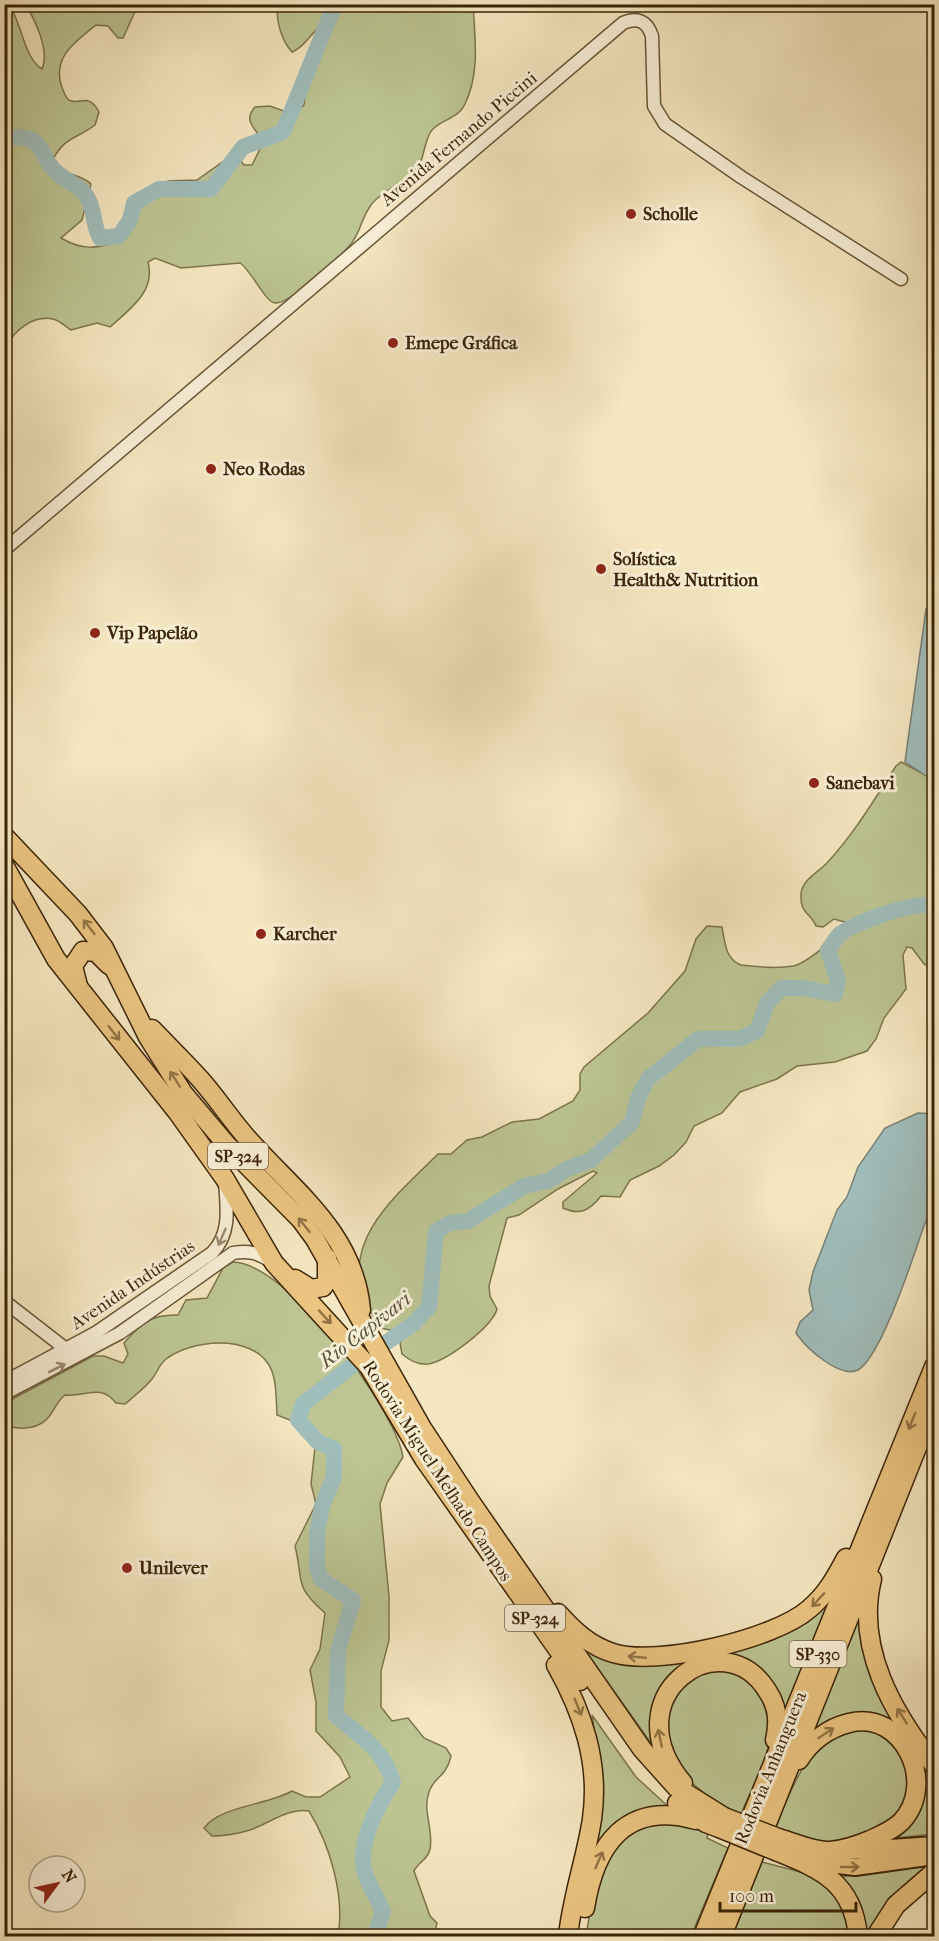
<svg xmlns="http://www.w3.org/2000/svg" width="939" height="1941" font-family="'IM FELL French Canon',serif">
  <style>
    .green { fill: #bcc593; stroke: #7c744d; stroke-width: 1.5 }
    .water { fill: #a0bebc; stroke: #788074; stroke-width: 1.5 }
    .lines { fill: none; stroke-linecap: round; stroke-linejoin: round }
    .river { stroke: #a0bebc; stroke-width: 16 }
    .minor-casing { stroke: #6a5536; stroke-width: 15 }
    .major-casing { stroke: #3b2407; stroke-width: 20 }
    .highway-casing { stroke: #3b2407; stroke-width: 21 }
    .minor { stroke: #f8efd7; stroke-width: 12 }
    .major { stroke: #eac480; stroke-width: 16 }
    .highway { stroke: #eac480; stroke-width: 18 }
    .highway-bridge-casing { stroke: #3b2407; stroke-width: 21; stroke-linecap: butt }
    .highway-bridge { stroke: #eac480; stroke-width: 18 }
    .oneway { stroke: #927444 }
    .oneway2 { stroke: #9a8a6f }
    .poi-dot { fill: #8f2418; stroke: #f8efd7; stroke-width: 2 }
    .labels { text-anchor: middle; dominant-baseline: central; stroke-width: 6; stroke-linejoin: round; paint-order: stroke }
    .shield { fill: #f8efd7; stroke: #746145; stroke-width: 1.5 }
    .shield-label { font-size: 16px; font-weight: bold; fill: #3b2407 }
    .street-label { font-size: 18px; fill: #3b2407; stroke: #f8efd7 }
    .poi-label { font-size: 18px; font-weight: bold; fill: #3b2407; stroke: #f8efd7; text-anchor: start }
    .water-label { font-size: 20px; font-style: italic; fill: #59523d; stroke: #f8efd7 }
  </style>
  <rect width="100%" height="100%" fill="#f5e7c1"/>
  <filter id="stains"><feTurbulence type="fractalNoise" baseFrequency=".00333" numOctaves="4"/><feColorMatrix values="0 0 0 0 .2 0 0 0 0 .09 0 0 0 0 .02 0 0 0 .5 -.17"/></filter>
  <radialGradient id="worn" r=".72"><stop offset=".6" stop-color="#630" stop-opacity="0"/><stop offset="1" stop-color="#630" stop-opacity=".3"/></radialGradient>
  <g class="green">
    <path d="M5,5H9C22,22 23,57 42,69C50,51 35,20 26,5H138L123,38H118L108,26L96,25C74,42 50,59 63,90C65,94 66,100 71,101C82,104 89,93 99,112L95,125C75,140 65,136 52,161C58,175 80,173 91,184L82,220L61,238C81,250 99,250 119,239L134,202L140,194L151,186L169,181L197,180L235,153L244,165H252L263,143C259,130 241,122 255,107L270,106L292,114L304,105L308,64L322,26C310,32 306,47 292,52C282,41 275,20 278,5H473C475,38 480,73 465,104C459,118 443,119 433,129C424,138 425,157 418,167C406,184 379,191 369,208C361,220 360,234 350,245C340,257 289,305 275,303C265,302 252,271 240,263L181,268L155,258L148,262C156,291 130,309 110,327L97,323L71,330C66,327 59,320 53,319C32,315 14,331 5,348Z"/>
    <path d="M901,762L929,777H934V964L931,968L924,964L912,948L907,947L903,955L906,989L884,1018L876,1039L867,1051L835,1062L797,1066L777,1079L740,1092L722,1113L694,1126L686,1142L674,1155L659,1166L630,1180L620,1197L601,1196C590,1210 580,1216 563,1208V1202L597,1173L593,1171L558,1189L519,1215L507,1218L489,1286L490,1296L497,1309C492,1327 447,1361 428,1364C418,1365 409,1360 402,1354L400,1343L412,1327L398,1332L381,1328C376,1319 368,1310 364,1300C341,1238 399,1193 438,1154H451L467,1140L482,1137L512,1122L539,1119L573,1101L580,1090V1074L584,1067L648,1013L685,971L696,939L707,926L722,927C725,942 725,959 741,965C757,967 776,969 793,966C807,963 840,936 845,922L834,919L823,927L816,926C811,913 800,914 801,895C801,881 817,873 826,864C854,834 874,800 896,766Z"/>
    <path d="M233,1262C287,1263 394,1406 403,1457L387,1483L380,1504L389,1596V1640L381,1671V1707L392,1721L408,1718L424,1738L446,1748L451,1756C446,1778 435,1775 429,1792C422,1811 434,1830 430,1849C428,1860 418,1862 414,1871L430,1916L437,1923L434,1936H338C345,1896 330,1845 309,1811C289,1807 268,1824 250,1830C237,1834 225,1836 212,1836L204,1828C220,1806 268,1805 292,1791L306,1797H320L350,1777L340,1757L316,1731V1702L310,1670L320,1649L325,1613C293,1585 304,1582 295,1546L316,1504L311,1484L315,1447L300,1424L277,1415C276,1400 277,1378 269,1365C250,1334 191,1339 165,1360C159,1365 157,1373 152,1379C145,1388 134,1396 125,1404L116,1403C100,1383 87,1397 65,1395C56,1402 54,1412 47,1419C36,1430 18,1429 5,1426V1403L93,1356H104L123,1363L128,1354L124,1343C141,1323 152,1314 178,1315L186,1300L207,1298L223,1268Z"/>
    <polygon points="822,1605 827,1607 782,1720 750,1665 678,1672 656,1750 581,1645 655,1662"/>
    <polygon points="861,1607 865,1625 934,1773 934,1834 887,1839 919,1801 895,1727 812,1736"/>
    <path d="M704,1670L740,1671C747,1679 764,1692 768,1702C780,1740 755,1780 741,1814L716,1803L686,1778L677,1766L663,1723L676,1689Z"/>
    <polygon points="592,1715 636,1777 672,1810 627,1821 575,1924 600,1767"/>
    <path d="M870,1728L899,1747L911,1789L896,1819L850,1841L821,1842L774,1829C785,1804 807,1746 833,1735C844,1730 858,1730 870,1728Z"/>
    <polygon points="682,1822 708,1834 707,1838 728,1848 691,1936 586,1936 593,1893 605,1858 633,1827"/>
    <polygon points="762,1862 816,1876 835,1887 852,1936 732,1936"/>
    <polygon points="927,1865 932,1868 870,1936 861,1936 840,1877"/>
  </g>
  <g class="water">
    <polygon points="934,604 934,777 929,778 905,762 926,609"/>
    <path d="M918,1113L934,1114C935,1139 939,1177 934,1200C933,1209 927,1218 924,1226C914,1254 882,1356 858,1370C840,1379 806,1348 796,1333L800,1322L813,1310L809,1290L813,1272L837,1210L847,1197L858,1167L885,1128Z"/>
  </g>
  <g class="lines">
    <g class="river">
      <path d="M4,138C15,137 27,135 36,143C43,150 46,162 54,170C67,183 83,185 90,203C95,216 93,225 100,238L119,236L130,220L134,203L159,189H211L243,147L283,132L335,4"/>
      <path d="M375,1936L383,1911C377,1897 363,1877 363,1862C362,1836 378,1804 393,1783C385,1751 361,1736 336,1716L338,1651L353,1600L321,1579L317,1567V1534L322,1506L334,1477V1449L318,1442L298,1420L303,1404L348,1369L413,1324L429,1307L436,1231L450,1223L468,1221L524,1186L548,1181L567,1169L591,1160L632,1122L638,1098L648,1079L698,1039H739L757,1031L767,1003L781,988H803L835,994L838,981L828,950C832,945 836,938 840,934C858,921 913,902 934,905"/>
    </g>
    <defs>
      <g id="minor">
        <path d="M4,550L623,23C638,17 647,21 652,36L654,106L665,124L741,177L901,279"/>
        <polyline points="4,1301 71,1353"/>
        <path d="M4,1382L97,1332L212,1253C231,1234 227,1208 225,1183"/>
        <path d="M4,1394L120,1333L233,1253C248,1250 259,1253 272,1262"/>
      </g>
      <g id="major">
        <polyline points="846,1851 934,1845"/>
        <polyline points="805,1861 855,1867 934,1856"/>
      </g>
      <g id="highway">
        <polyline points="4,836 78,914 104,948 148,1037 183,1093 227,1145 301,1220 315,1239 422,1428 470,1501 642,1749 676,1787 724,1817"/>
        <polyline points="4,865 56,959 178,1113 225,1179 274,1263 369,1367 424,1459 580,1681"/>
        <polyline points="78,986 73,966 83,951 96,952 109,965"/>
        <path d="M152,1029C168,1046 185,1062 200,1079C217,1098 231,1120 248,1139C296,1193 354,1233 361,1310"/>
        <polyline points="295,1279 311,1289 323,1287 327,1281 327,1258"/>
        <path d="M872,1579C855,1648 893,1713 934,1765"/>
        <path d="M558,1613C574,1631 590,1646 613,1653C657,1667 775,1639 809,1609C826,1595 836,1577 846,1558"/>
        <path d="M556,1665C583,1713 600,1763 592,1819C586,1858 572,1897 568,1936"/>
        <path d="M683,1783C610,1696 723,1617 768,1692C778,1707 779,1722 775,1740"/>
        <polyline points="677,1803 706,1823 719,1828"/>
        <path d="M781,1839C796,1843 814,1852 830,1851C843,1850 858,1845 870,1840C881,1835 893,1830 901,1822C938,1784 903,1709 849,1723C828,1728 810,1742 799,1760"/>
        <path d="M778,1852C823,1870 853,1884 858,1936"/>
        <path d="M585,1908C595,1845 626,1800 696,1820"/>
        <polyline points="703,1936 934,1367"/>
        <polyline points="722,1936 934,1405"/>
        <polyline points="876,1936 896,1905 934,1872"/>
      </g>
    </defs>
    <use href="#minor" class="minor-casing"/>
    <use href="#major" class="major-casing"/>
    <use href="#highway" class="highway-casing"/>
    <use href="#minor" class="minor"/>
    <use href="#major" class="major"/>
    <use href="#highway" class="highway"/>
    <defs>
      <g id="highway-bridge">
        <polyline points="724,1817 781,1839"/>
        <polyline points="719,1828 778,1852"/>
      </g>
    </defs>
    <use href="#highway-bridge" class="highway-bridge-casing"/>
    <use href="#highway-bridge" class="highway-bridge"/>
  </g>
  <defs><path id="oneway-shaft" d="M-6 0H5M1.5-3L5.5 0L1.5 3" fill="none" stroke-width="1.6" stroke-linecap="round" stroke-linejoin="round" transform="scale(1.5)"/></defs>
  <g class="oneway">
    <use href="#oneway-shaft" transform="translate(89 927) rotate(-128)"/>
    <use href="#oneway-shaft" transform="translate(114 1033) rotate(52)"/>
    <use href="#oneway-shaft" transform="translate(175 1079) rotate(-123)"/>
    <use href="#oneway-shaft" transform="translate(304 1225) rotate(-129)"/>
    <use href="#oneway-shaft" transform="translate(325 1317) rotate(47)"/>
    <use href="#oneway-shaft" transform="translate(912 1421) rotate(112)"/>
    <use href="#oneway-shaft" transform="translate(818 1600) rotate(133)"/>
    <use href="#oneway-shaft" transform="translate(637 1657) rotate(-175)"/>
    <use href="#oneway-shaft" transform="translate(578 1707) rotate(68)"/>
    <use href="#oneway-shaft" transform="translate(902 1716) rotate(-123)"/>
    <use href="#oneway-shaft" transform="translate(826 1733) rotate(-33)"/>
    <use href="#oneway-shaft" transform="translate(660 1738) rotate(-102)"/>
    <use href="#oneway-shaft" transform="translate(599 1860) rotate(-66)"/>
    <use href="#oneway-shaft" transform="translate(850 1867)"/>
  </g>
  <g class="oneway2">
    <use href="#oneway-shaft" transform="translate(222 1237) rotate(113)"/>
    <use href="#oneway-shaft" transform="translate(57 1368) rotate(-27)"/>
  </g>
  <g class="poi-dot">
    <circle cx="631" cy="214" r="6"/>
    <circle cx="393" cy="343" r="6"/>
    <circle cx="211" cy="469" r="6"/>
    <circle cx="601" cy="569" r="6"/>
    <circle cx="95" cy="633" r="6"/>
    <circle cx="814" cy="783" r="6"/>
    <circle cx="261" cy="934" r="6"/>
    <circle cx="127" cy="1568" r="6"/>
  </g>
  <g class="labels">
    <g class="shield">
      <rect x="208" y="1143" width="60" height="26" rx="4.5"/>
      <rect x="505" y="1605" width="60" height="26" rx="4.5"/>
      <rect x="789.5" y="1641" width="57" height="26" rx="4.5"/>
    </g>
    <g class="shield-label">
      <text x="238" y="1156">SP-324</text>
      <text x="535" y="1618">SP-324</text>
      <text x="818" y="1654">SP-330</text>
    </g>
    <g class="street-label">
      <text transform="translate(459 139) rotate(-40)">Avenida Fernando Piccini</text>
      <text transform="translate(133 1285) rotate(-34)">Avenida Indústrias</text>
      <text transform="translate(437 1471) rotate(57)">Rodovia Miguel Melhado Campos</text>
      <text transform="translate(771 1768) rotate(-68)">Rodovia Anhanguera</text>
    </g>
    <g class="poi-label">
      <text x="643" y="214">Scholle</text>
      <text x="405" y="343">Emepe Gráfica</text>
      <text x="223" y="469">Neo Rodas</text>
      <text x="613" y="559">Solística<tspan x="613" dy="21">Health&amp; Nutrition</tspan></text>
      <text x="107" y="633">Vip Papelão</text>
      <text x="826" y="783">Sanebavi</text>
      <text x="273" y="934">Karcher</text>
      <text x="139" y="1568">Unilever</text>
    </g>
    <g class="water-label">
      <text transform="translate(365 1330) rotate(-38)">Rio Capivari</text>
    </g>
  </g>
  <rect width="939" height="1941" fill="none" stroke="#f5e7c1" stroke-width="24"/>
  <rect x="6" y="6" width="927" height="1929" fill="none" stroke="#3b2407" stroke-width="3"/>
  <rect x="12" y="12" width="915" height="1917" fill="none" stroke="#3b2407" stroke-width="1.5"/>
  <g transform="translate(57 1884) rotate(57)"><circle r="28" fill="#f8efd7" stroke="#ac9e84" stroke-width="1.5"/>
  <path d="M0-4.5L10 22L0 15L-10 22Z" fill="#8f2418"/>
  <text y="-9" font-size="16" font-weight="bold" text-anchor="middle" fill="#3b2407">N</text>
  </g>
  <path d="M720 1902v9h136v-9" fill="none" stroke="#3b2407" stroke-width="3"/>
  <text x="729" y="1902" font-size="18" fill="#3b2407" stroke="#f8efd7" stroke-width="4.5" paint-order="stroke">100 m</text>
  <rect width="100%" height="100%" filter="url(#stains)"/>
  <rect width="100%" height="100%" fill="url(#worn)"/>
</svg>
